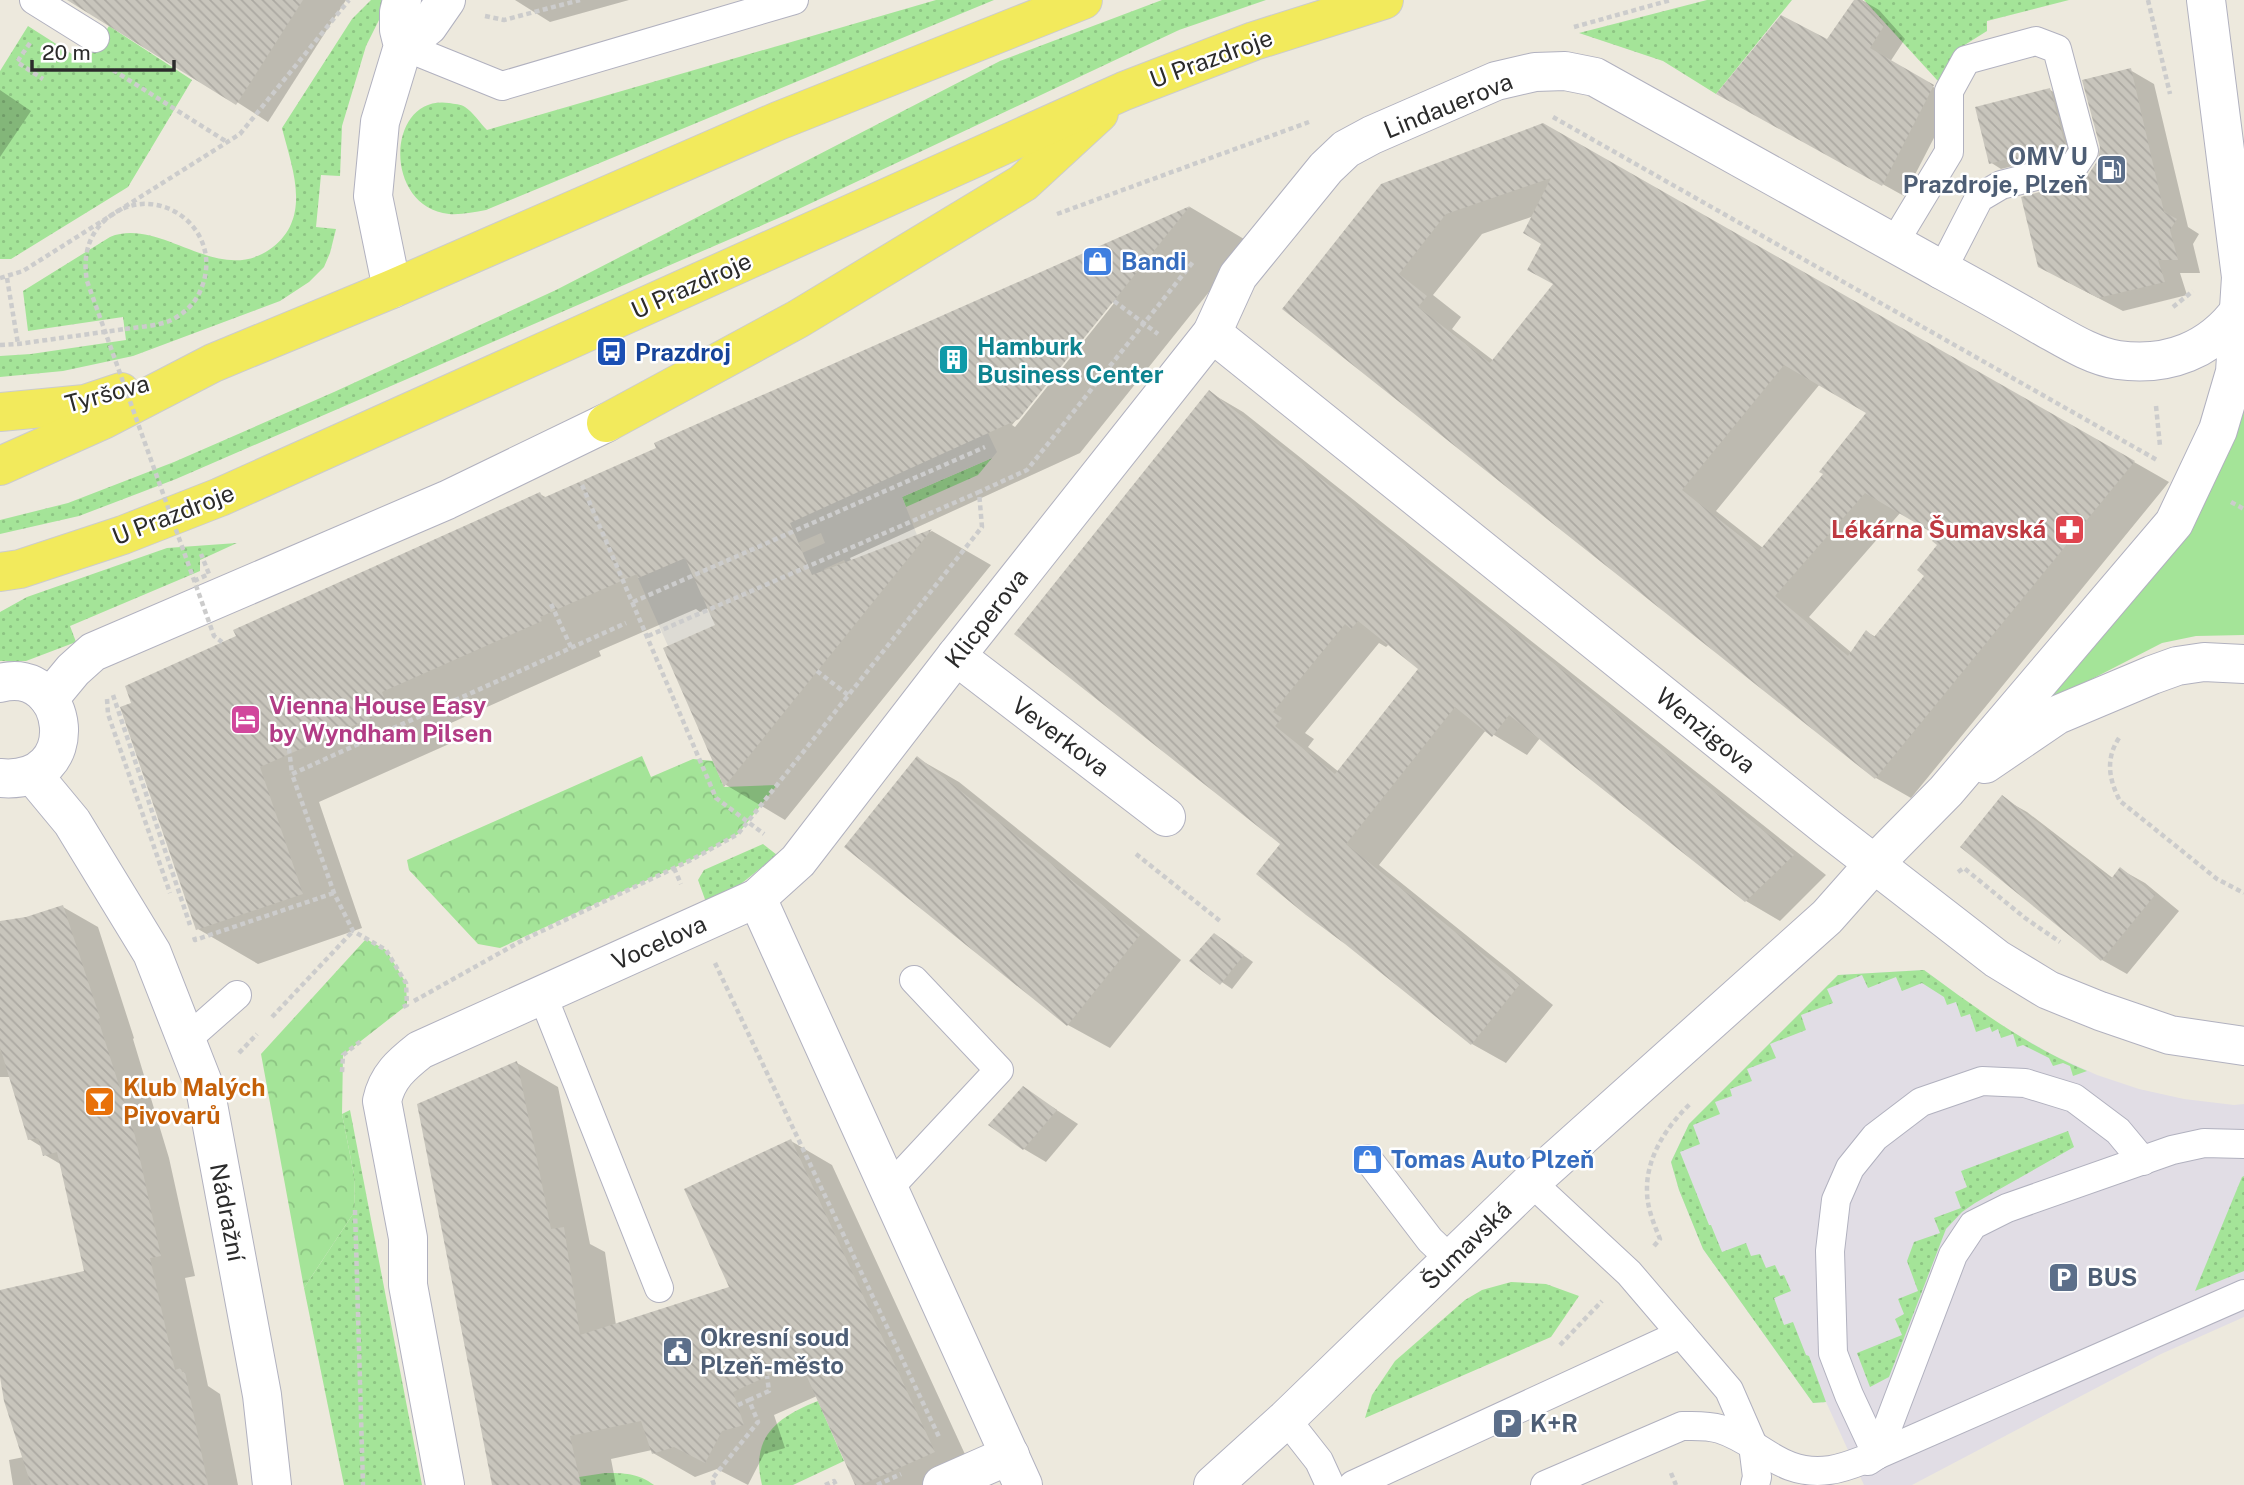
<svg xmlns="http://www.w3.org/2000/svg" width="2244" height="1485" font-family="'Public Sans',sans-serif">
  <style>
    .industrial { fill: #e1dde5 }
    .grass { fill: url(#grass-dots) }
    .forest { fill: url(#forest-crowns) }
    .park { fill: #a4e498 }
    .plaza { fill: #dddbd4; fill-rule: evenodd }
    .shadow { fill: #0003; fill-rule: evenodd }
    .building { fill: url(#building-back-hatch); fill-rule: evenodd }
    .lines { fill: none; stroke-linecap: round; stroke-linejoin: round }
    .service-casing { stroke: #b1b1bf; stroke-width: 30 }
    .minor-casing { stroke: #b1b1bf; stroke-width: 40 }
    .secondary-casing { stroke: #b1b1bf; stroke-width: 40 }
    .primary-casing { stroke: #ccc; stroke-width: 40 }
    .path { stroke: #ccc; stroke-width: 4.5; stroke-dasharray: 5 3.5; stroke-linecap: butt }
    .service { stroke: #fff; stroke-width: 28 }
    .minor { stroke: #fff; stroke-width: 38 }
    .secondary { stroke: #fff; stroke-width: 38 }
    .primary { stroke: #f2ea5c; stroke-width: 38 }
    .path-bridge { stroke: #ccc; stroke-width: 4.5; stroke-dasharray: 5 3.5; stroke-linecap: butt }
    .labels { text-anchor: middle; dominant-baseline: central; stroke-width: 5; stroke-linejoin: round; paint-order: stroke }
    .street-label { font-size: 24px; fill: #2b2b2b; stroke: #fff }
    .service-label { font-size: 24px; font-weight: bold; fill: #4e5e75; stroke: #fff; text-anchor: start }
    .shop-label { font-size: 24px; font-weight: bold; fill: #366cbe; stroke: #fff; text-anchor: start }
    .culture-label { font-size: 24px; font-weight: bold; fill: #0d838f; stroke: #fff; text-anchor: start }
    .transit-label { font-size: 24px; font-weight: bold; fill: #164399; stroke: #fff; text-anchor: start }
    .health-label { font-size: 24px; font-weight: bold; fill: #be3a42; stroke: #fff; text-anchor: end }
    .hotel-label { font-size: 24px; font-weight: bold; fill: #b23c85; stroke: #fff; text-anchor: start }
    .food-label { font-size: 24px; font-weight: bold; fill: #c56008; stroke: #fff; text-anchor: start }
  </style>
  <defs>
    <pattern id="grass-dots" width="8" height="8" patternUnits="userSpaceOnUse" patternTransform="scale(1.75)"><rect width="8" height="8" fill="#a4e498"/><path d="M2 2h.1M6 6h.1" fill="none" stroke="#8dc483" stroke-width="1.8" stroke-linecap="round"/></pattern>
    <pattern id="forest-crowns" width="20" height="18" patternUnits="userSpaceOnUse" patternTransform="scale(1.75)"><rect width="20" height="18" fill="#a4e498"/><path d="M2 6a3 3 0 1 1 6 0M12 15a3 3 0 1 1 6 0" fill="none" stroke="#8dc483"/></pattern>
    <pattern id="building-back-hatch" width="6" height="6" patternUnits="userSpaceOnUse" patternTransform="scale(1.75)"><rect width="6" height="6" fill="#c8c5bc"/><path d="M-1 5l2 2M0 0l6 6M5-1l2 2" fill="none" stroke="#aca9a2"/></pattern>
  </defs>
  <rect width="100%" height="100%" fill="#ede9dd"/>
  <polygon class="industrial" points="1924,970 1995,1022 2053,1055 2097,1075 2139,1089 2184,1099 2234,1105 2244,1104 2244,1317 2161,1354 1912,1485 1864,1485 1826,1402 1813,1403 1703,1249 1679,1190 1671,1162 1689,1124 1838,975"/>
  <g class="grass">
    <path d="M371,0H389L366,46L342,126L340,176L321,175L316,227L336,229L330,253L324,267L309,282L280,301L133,356L63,371L0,377V356L31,354L126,340L123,317L28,331L23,291L110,237C162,216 219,289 273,247C312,216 292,168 282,128L352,19Z"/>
    <path d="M936,0H994L486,210C474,212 461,215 449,214C382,207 386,94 449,103C454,104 461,104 465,107C473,112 480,123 487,130Z"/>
    <polygon points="1162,0 1266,0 1179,30 788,214 176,479 79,516 0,534 0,520 68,503 174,462 334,392 556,290 1000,61"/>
    <polygon points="1707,0 1792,0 1716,94 1663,61 1579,33"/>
    <polygon points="1864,0 2069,0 1987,21 1987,31 1963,46 1942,83 1937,80"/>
    <polygon points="28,26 86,63 109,26 192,80 128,187 11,259 0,259 0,71"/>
    <polygon points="992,458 978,475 906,507 902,497"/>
    <polygon points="237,543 200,560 200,571 70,626 76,642 26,661 0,661 0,612 27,597 167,548"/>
    <polygon points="763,844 777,855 737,887 706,902 698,880 704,870"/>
    <path d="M1924,970C1976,1008 2027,1046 2087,1071L2073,1076L2070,1066L2063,1063L2053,1066L2049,1058L2023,1045L2017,1047L2013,1034L2001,1038L1998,1029L1992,1032L1990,1027L1976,1032L1970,1014L1961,1017L1956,1002L1947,1005L1944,997L1922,983L1902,991L1896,977L1868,988L1862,975L1827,989L1833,1003L1801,1015L1806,1030L1770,1044L1776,1058L1747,1069L1752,1081L1730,1089L1732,1096L1715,1102L1720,1114L1693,1125L1700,1144L1680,1152L1709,1225H1711L1722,1252L1746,1243L1751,1256L1760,1254L1766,1268L1775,1265L1780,1276L1784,1275L1791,1291L1774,1298L1784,1325L1793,1322L1806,1355L1809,1356L1826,1402L1813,1403L1703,1249L1679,1190L1671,1162L1689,1124L1838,975Z"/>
    <polygon points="350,1110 422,1485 344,1485 304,1288 355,1211 354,1175 342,1114"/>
    <polygon points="2068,1131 2074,1147 1975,1203 1962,1212 1946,1229 1889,1377 1870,1387 1857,1353 1902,1335 1895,1319 1904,1314 1898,1299 1918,1291 1907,1261 1914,1242 1940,1233 1934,1218 1961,1208 1955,1192 1967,1187 1961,1171"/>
    <polygon points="2244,1176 2244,1271 2195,1291 2242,1177"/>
    <polygon points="1511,1282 1546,1284 1579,1296 1551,1337 1365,1418 1372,1395 1395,1361 1465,1300 1482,1290"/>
    <path d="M818,1401L844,1461L793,1485H762C750,1437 777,1417 818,1401Z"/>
    <path d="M605,1473C624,1473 638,1473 654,1485H580L579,1477Z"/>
  </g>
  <g class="forest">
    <polygon points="642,756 651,777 693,759 713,761 724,787 777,785 738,834 691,860 500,948 478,944 409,870 407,860"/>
    <polygon points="366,939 386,950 406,983 407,1005 343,1055 342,1114 354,1175 355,1211 304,1288 261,1054"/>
  </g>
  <polygon class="park" points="2244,396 2244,635 2196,636 2162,643 2090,680 2031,713"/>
  <path class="plaza" d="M988,433L997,452L992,458L902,497L917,535L847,566L844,560L824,569L826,576L668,646L638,578L685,558L689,565ZM821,533L825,543L795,556L791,546Z"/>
  <g class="shadow">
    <polygon points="78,0 346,0 268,122"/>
    <polygon points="515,0 629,0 550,22"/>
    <polygon points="1856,0 1862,0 1879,10 1905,39 1890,62 1954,99 1904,196 1740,105 1828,42"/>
    <polygon points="2130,70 2154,84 2188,227 2199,234 2193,244 2200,273 2180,273 2187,295 2123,311 2064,280 2080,183 2089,176 2102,155"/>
    <polygon points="0,90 31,111 0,157"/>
    <polygon points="2050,90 2061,96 2076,155 2025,170 2017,165 2001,169 1990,162"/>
    <path d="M1543,125L2169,482L1911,798L1876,778L1284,309ZM1534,216L1555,284L1494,361L1452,329L1461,317L1433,295L1482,234ZM1820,384L1868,413L1826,474L1763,548L1716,511ZM1901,512L1939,534L1940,545L1926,576L1876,637L1867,632L1852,653L1809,617Z"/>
    <path d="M1190,207L1249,242L1080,453L850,558L852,562L932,531L991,565L785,820L726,785L665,649L718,626L709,608L700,612L696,609L599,651L601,656L442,727L449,744L319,802L362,928L258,964L198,929L133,704L238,637L540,494L547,498L659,449L657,444ZM1111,302H1115L1015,427L1012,425Z"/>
    <path d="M1209,392L1243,412L1826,875L1780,921L1746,901L1540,738L1527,755L1486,730L1379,865L1553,1005L1506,1063L1472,1044L1282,843ZM1379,643L1386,647L1389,644L1421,669L1339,772L1308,747L1314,739L1305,733Z"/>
    <polygon points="917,758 959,782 1181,960 1110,1048 1068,1025 846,847"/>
    <polygon points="2002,798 2027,812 2114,879 2120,869 2145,883 2179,911 2127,974 2102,960"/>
    <polygon points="63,907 98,927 134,1038 133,1039 169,1158 195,1276 185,1278 208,1386 220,1394 238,1485 13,1485 9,1460 24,1457 0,1364 0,1292 86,1272 62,1165 45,1155 42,1147 29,1139 11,1077 0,1077 0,923 27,918"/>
    <polygon points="1225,942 1253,962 1232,989 1191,961"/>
    <polygon points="517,1063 558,1087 590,1244 605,1252 616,1325 731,1289 791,1141 832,1165 975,1476 954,1485 857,1485 817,1396 774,1415 785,1448 764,1454 748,1485 717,1469 695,1477 653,1453 652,1450 611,1459 616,1485 494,1485"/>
    <polygon points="1023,1088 1078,1124 1046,1162 1024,1149"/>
  </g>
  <g class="building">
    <polygon points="67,0 303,0 236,105"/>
    <polygon points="1854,0 1861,0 1884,26 1870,48 1934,85 1882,186 1716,94 1781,15 1827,39"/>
    <polygon points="2131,68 2164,212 2177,219 2170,230 2178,260 2158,260 2165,282 2098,298 2038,267 2021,197 2078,182 2088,175 2098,160 2100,147 2082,80"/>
    <polygon points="2050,88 2066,148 2064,152 2013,165 2011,158 1989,164 1975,107"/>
    <path d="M1543,123L2135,461L1875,779L1282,309L1381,184ZM1551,178L1523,233L1541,244L1527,270L1553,284L1490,363L1418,307L1427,296L1399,274L1446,214ZM1784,365L1866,413L1819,472L1823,474L1759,551L1682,490ZM1865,493L1936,535L1932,541L1937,545L1917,570L1924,576L1874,637L1866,630L1848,656L1775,596Z"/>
    <polygon points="1190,206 1019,419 790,523 812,575 932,529 724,787 663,648 715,625 685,558 638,578 637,574 540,617 542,621 382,692 389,710 260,767 303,894 196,930 120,707 131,703 125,686 236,636 233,630 540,492 543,498 656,448 654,443"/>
    <path d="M1209,390L1474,600L1794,855L1745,902L1509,715L1492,737L1455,707L1346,844L1520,984L1471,1045L1345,944L1306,915L1256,874L1280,844L1014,634ZM1358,621L1418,669L1335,774L1275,726L1282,718L1273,712L1345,624L1351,629Z"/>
    <polygon points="917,756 1140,935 1067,1026 844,847"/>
    <polygon points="2002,795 2111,879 2120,867 2155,895 2101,961 1960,847"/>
    <polygon points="63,905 100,1018 98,1019 135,1136 161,1256 150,1258 175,1370 181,1368 182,1372 185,1372 208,1485 31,1485 4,1401 0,1377 0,1290 84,1271 57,1152 43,1156 38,1138 28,1140 0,1047 0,921 26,917"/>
    <polygon points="1214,933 1244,955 1220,985 1189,961"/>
    <polygon points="517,1061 551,1229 564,1227 580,1335 729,1287 684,1189 791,1139 935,1452 861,1485 855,1485 800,1361 733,1392 744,1425 722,1431 705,1463 674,1447 652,1454 641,1421 570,1436 581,1485 492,1485 417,1104"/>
    <polygon points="1023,1086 1057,1110 1023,1150 988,1125"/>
  </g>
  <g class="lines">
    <defs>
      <g id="service">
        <polyline points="34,0 95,38"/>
        <polyline points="403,46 502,86 794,0"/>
        <polyline points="1894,243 1949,152 1949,91 1966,60 2036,41 2057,49 2084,151 2074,166 2001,185 1979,198 1942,270"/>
        <polyline points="542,994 659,1288"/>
        <polyline points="186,1040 237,995"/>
        <polyline points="1368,1159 1430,1240 1452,1261"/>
        <polyline points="1531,1182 1629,1273 1729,1390 1753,1445 1757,1477 1755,1485"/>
        <polyline points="889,1188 999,1070 914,980"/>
        <polyline points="1286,1419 1319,1461 1330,1485"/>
        <polyline points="1877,1455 1849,1395 1833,1353 1830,1251 1836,1200 1850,1168 1875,1137 1921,1102 1982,1081 2025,1083 2074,1098 2118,1131 2143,1161"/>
        <polyline points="1868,1461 1877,1455 1953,1255 1973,1225 2007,1208 2172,1150 2204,1143 2244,1144"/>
        <polyline points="1353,1485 1681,1334"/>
        <path d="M1545,1485L1682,1426C1695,1426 1707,1425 1720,1429C1761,1442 1780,1477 1830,1470C1846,1468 1862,1460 1877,1455L2244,1294"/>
      </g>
      <g id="minor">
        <polyline points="403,46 428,26 446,0"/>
        <polyline points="392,289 373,196 380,122 403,46 399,30 399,12 402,0"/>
        <polyline points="1212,333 1828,828 1997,959 2048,990 2100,1011 2170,1035 2244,1046"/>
        <polyline points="956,656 1166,817"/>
        <path d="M0,683C70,664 87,786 0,778"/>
        <polyline points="49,699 73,670 93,652 447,500 606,423"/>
        <polyline points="33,775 72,822 152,953 205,1088 262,1395 272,1485"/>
        <polyline points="757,898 1023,1485"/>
        <path d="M445,1485L408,1285V1238L382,1101C387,1077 401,1065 420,1050L757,898L798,861L956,656L1212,333L1238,276L1326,168L1346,149L1372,135L1496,81L1535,72L1565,71L1595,77L1942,270"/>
        <polyline points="942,1485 1010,1455"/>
        <polyline points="1213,1485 1286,1419 1531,1182 1827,917 1874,864"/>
      </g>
      <g id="secondary">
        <path d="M1942,270C1975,288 2008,306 2040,325C2064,338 2091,356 2118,360C2168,367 2211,350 2240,310"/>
        <polyline points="1985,764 2057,715 2152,675 2177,666 2204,662 2244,664"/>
        <polyline points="1874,864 1946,791 2174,523 2218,430 2235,372 2241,277 2206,0"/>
      </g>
      <g id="primary">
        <polyline points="0,412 85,404 121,392"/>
        <polyline points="606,423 798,319 1023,183 1099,113"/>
        <polyline points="0,466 103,420 213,363 392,289 778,121 1083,0"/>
        <polyline points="0,572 20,569 123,535 220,497 1124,91 1254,41 1384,0"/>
      </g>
    </defs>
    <use href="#service" class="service-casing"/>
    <use href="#minor" class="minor-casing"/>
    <use href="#secondary" class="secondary-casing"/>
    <use href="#primary" class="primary-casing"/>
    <g class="path">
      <polyline points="2148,0 2170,94"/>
      <polyline points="485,16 504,20 580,0"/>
      <polyline points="1574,27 1671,0"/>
      <polyline points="30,43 17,62 43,79"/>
      <polyline points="113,70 227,142"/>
      <polyline points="1553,117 2157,460"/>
      <polyline points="1057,214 1309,122"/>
      <polyline points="0,278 23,271 240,134 349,0"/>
      <polyline points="7,278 18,344"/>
      <polyline points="1114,301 1158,334"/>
      <polyline points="2173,307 2193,291"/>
      <polyline points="0,345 18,344 125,329"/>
      <polyline points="2156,406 2160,446"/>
      <polyline points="582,485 716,798 764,834"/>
      <polyline points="2231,502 2244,509"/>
      <polyline points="633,602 985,447"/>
      <polyline points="551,604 571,647"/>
      <polyline points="648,636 979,492"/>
      <polyline points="817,671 848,695"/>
      <polyline points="113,695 190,925"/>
      <polyline points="107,699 108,714 170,893"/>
      <path d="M2119,738C2105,759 2109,780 2120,801L2217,879L2244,893"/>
      <polyline points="288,740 292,774"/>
      <polyline points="1136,854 1220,921"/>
      <polyline points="674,868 681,884"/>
      <polyline points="1958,872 1964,868 2025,918 2060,942"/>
      <polyline points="194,937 195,940 334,893"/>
      <polyline points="715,963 940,1439"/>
      <polyline points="414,1001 523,940 691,860 738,834 982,527 979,492 1027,470 1193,262"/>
      <polyline points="403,1007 407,1005 406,983 386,950 353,931 334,893 292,774 626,623"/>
      <polyline points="272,1017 353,931"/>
      <polyline points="239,1053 257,1034"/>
      <polyline points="342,1072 343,1055 361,1041"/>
      <polyline points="355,1210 363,1485"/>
      <path d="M1654,1246L1660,1239C1654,1224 1647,1208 1647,1191C1646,1157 1667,1126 1690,1104"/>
      <polyline points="1560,1345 1602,1301"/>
      <polyline points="749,1400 769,1391 767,1376"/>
      <polyline points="1671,1473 1676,1485"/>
      <polyline points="714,1485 712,1479 758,1422 749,1400 738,1405"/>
      <polyline points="825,1485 834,1481 836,1485"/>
      <polyline points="877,1485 901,1474"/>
    </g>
    <use href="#service" class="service"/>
    <use href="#minor" class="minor"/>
    <use href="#secondary" class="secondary"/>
    <use href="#primary" class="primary"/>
    <g class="path-bridge">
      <path d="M125,329C139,327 154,326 167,322C182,316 196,303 201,289C227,227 152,176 104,221C87,237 83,259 87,281L214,636L222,642"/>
      <polyline points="194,581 209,574 201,554"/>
    </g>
  </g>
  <defs>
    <symbol id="fuel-square" viewBox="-11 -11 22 22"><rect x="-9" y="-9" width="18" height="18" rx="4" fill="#5c6f8a" stroke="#fff"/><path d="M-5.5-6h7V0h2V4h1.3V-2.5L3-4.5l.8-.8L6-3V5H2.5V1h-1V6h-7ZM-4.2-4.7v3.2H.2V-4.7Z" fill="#fff"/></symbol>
    <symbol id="shop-square" viewBox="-11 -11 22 22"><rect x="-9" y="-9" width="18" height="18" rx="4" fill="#3f7fe0" stroke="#fff"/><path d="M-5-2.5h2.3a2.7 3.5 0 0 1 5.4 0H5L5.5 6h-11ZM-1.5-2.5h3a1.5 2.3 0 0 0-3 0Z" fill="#fff"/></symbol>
    <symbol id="bus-square" viewBox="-11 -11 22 22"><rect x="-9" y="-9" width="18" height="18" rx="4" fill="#1a4fb4" stroke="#fff"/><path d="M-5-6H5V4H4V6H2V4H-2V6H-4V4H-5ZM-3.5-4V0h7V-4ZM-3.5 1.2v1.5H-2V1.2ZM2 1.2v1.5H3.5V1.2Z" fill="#fff"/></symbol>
    <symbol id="building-square" viewBox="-11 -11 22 22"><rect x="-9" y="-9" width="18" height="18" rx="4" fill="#0f9aa8" stroke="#fff"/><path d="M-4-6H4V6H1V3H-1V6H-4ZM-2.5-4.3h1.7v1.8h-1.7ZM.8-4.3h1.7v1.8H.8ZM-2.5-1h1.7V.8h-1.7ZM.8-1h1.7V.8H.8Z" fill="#fff"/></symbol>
    <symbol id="pharmacy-square" viewBox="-11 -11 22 22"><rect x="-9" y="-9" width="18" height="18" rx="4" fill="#e0444e" stroke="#fff"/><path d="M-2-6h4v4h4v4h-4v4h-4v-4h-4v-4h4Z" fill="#fff"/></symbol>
    <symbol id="hotel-square" viewBox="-11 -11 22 22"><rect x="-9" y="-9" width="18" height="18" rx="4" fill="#d1479c" stroke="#fff"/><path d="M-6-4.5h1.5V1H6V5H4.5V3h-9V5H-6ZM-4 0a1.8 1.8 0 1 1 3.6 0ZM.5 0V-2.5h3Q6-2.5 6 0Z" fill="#fff"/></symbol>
    <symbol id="bar-square" viewBox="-11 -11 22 22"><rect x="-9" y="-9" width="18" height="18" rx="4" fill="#e8710a" stroke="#fff"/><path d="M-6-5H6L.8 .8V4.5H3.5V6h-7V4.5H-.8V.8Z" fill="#fff"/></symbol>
    <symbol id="parking-square" viewBox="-11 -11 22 22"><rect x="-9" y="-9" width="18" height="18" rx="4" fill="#5c6f8a" stroke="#fff"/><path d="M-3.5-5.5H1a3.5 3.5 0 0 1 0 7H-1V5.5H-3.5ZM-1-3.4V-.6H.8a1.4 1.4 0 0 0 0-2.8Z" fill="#fff"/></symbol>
    <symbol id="civic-square" viewBox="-11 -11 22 22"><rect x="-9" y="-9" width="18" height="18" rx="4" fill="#5c6f8a" stroke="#fff"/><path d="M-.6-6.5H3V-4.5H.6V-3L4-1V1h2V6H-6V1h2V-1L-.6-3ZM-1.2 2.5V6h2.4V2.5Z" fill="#fff"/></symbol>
  </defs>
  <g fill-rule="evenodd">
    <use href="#fuel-square" x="2094" y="152" width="35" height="35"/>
    <use href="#shop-square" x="1080" y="244" width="35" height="35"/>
    <use href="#bus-square" x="594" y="334" width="35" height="35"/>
    <use href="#building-square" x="936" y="342" width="35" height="35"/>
    <use href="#pharmacy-square" x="2052" y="512" width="35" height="35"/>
    <use href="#hotel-square" x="228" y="702" width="35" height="35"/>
    <use href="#bar-square" x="82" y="1084" width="35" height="35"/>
    <use href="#shop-square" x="1350" y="1142" width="35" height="35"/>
    <use href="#parking-square" x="2046" y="1260" width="35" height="35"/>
    <use href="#civic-square" x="660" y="1334" width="35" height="35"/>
    <use href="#parking-square" x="1490" y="1406" width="35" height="35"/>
  </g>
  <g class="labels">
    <g class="street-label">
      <text transform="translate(1211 58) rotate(-20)">U Prazdroje</text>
      <text transform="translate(1448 105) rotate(-22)">Lindauerova</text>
      <text transform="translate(691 285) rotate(-24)">U Prazdroje</text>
      <text transform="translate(107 393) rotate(-15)">Tyršova</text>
      <text transform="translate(173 514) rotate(-21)">U Prazdroje</text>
      <text transform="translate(986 618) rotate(-52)">Klicperova</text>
      <text transform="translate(1706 730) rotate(39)">Wenzigova</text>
      <text transform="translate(1061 736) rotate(37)">Veverkova</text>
      <text transform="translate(659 942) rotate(-24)">Vocelova</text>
      <text transform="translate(228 1212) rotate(79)">Nádražní</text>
      <text transform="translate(1466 1245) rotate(-44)">Šumavská</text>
    </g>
    <g class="service-label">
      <text x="2088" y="156" text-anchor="end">OMV U<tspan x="2088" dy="28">Prazdroje, Plzeň</tspan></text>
      <text x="2087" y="1277">BUS</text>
      <text x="700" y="1337">Okresní soud<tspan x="700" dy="28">Plzeň-město</tspan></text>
      <text x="1530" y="1423">K+R</text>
    </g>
    <g class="shop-label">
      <text x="1121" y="261">Bandi</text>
      <text x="1391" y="1159">Tomas Auto Plzeň</text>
    </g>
    <g class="culture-label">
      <text x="977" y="346">Hamburk<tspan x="977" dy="28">Business Center</tspan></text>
    </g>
    <g class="transit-label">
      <text x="635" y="352">Prazdroj</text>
    </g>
    <g class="health-label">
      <text x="2046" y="529">Lékárna Šumavská</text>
    </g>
    <g class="hotel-label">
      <text x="269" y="705">Vienna House Easy<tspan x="269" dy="28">by Wyndham Pilsen</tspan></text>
    </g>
    <g class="food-label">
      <text x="123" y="1087">Klub Malých<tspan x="123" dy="28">Pivovarů</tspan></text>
    </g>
  </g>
  <path d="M32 60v10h142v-10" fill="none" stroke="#2b2b2b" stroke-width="3.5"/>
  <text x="42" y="60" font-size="21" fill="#2b2b2b" stroke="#ffffff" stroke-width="5" paint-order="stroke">20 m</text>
</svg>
